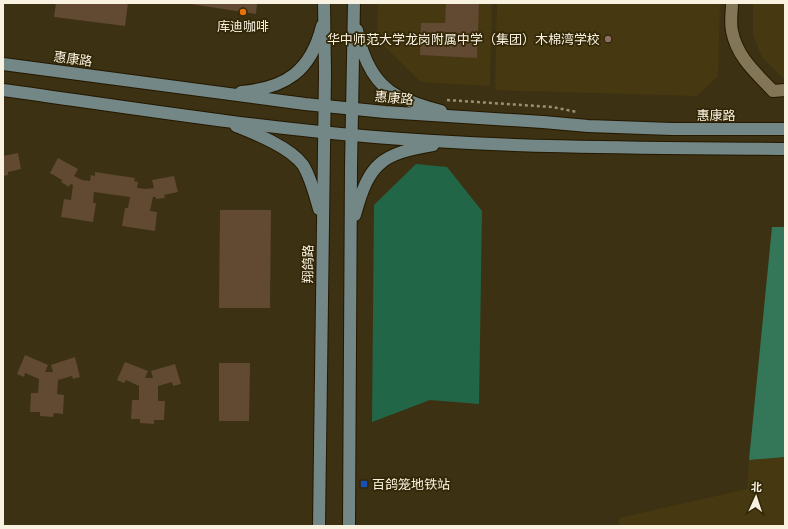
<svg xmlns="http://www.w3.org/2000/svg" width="788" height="529" font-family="'Public Sans','Noto Sans SC',sans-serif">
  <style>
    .built { fill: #463911 }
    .green { fill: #226648 }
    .forest { fill: #347758 }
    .building { fill: #614932 }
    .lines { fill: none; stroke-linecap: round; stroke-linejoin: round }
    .street-casing { stroke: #231800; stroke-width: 14 }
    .secondary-casing { stroke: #231800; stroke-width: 14 }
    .path { stroke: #999077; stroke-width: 2.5; stroke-dasharray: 3 3; stroke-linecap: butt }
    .street { stroke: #827656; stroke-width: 12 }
    .secondary { stroke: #738786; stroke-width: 12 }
    .food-dot { fill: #e8710a; stroke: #322707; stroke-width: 1.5 }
    .education-dot { fill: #8d6e63; stroke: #322707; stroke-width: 1.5 }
    .transit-dot { fill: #1a4fb4; stroke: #322707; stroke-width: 1.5 }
    .labels { text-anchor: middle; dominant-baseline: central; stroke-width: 3.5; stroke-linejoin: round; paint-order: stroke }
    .poi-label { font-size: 13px; fill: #f9f2e1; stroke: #322707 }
    .street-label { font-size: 13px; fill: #f9f2e1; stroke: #322707 }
  </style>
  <rect width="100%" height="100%" fill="#3c3112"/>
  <g class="built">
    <polygon points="378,3 492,3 490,86 421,82 377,39"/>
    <polygon points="497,3 720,3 718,76 697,96 495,90"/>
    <polygon points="753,3 785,3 785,80 762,57 753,35"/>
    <polygon points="785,457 785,526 619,526 619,518 747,489 749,460"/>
  </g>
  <polygon class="green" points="416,164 447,167 482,211 479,404 430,400 372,422 374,205"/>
  <polygon class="forest" points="772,227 785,227 785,457 749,460"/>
  <g class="building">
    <polygon points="56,3 128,3 125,26 54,17"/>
    <polygon points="184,3 257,3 256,14"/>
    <polygon points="446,3 479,3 477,58 420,55 421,23 445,23"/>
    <polygon points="18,153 21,169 8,172 8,175 3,176 3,156"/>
    <polygon points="58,158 78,169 74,176 82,180 90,181 91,175 95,176 95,172 135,178 134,181 138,182 137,188 146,189 154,188 152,180 174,176 178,192 164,195 165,198 156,199 156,197 153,197 150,211 157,212 155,231 122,226 125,208 128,208 130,197 94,192 93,203 96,203 93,222 61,217 64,199 71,200 73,185 70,184 69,187 61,182 62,180 50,173"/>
    <polygon points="220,210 271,210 270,308 219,308"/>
    <polygon points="25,355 48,365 45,372 53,372 51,365 75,357 80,377 73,379 72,376 58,380 57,394 64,395 63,414 54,413 53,417 40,416 40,412 30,412 31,393 38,393 39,379 25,373 24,377 17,374"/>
    <polygon points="125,362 148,371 145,378 153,378 151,371 175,364 181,384 173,386 172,382 158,386 158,401 165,401 164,420 154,420 154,424 140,423 140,419 131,419 132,400 139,400 139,386 126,380 124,383 117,380"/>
    <polygon points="219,363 250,363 249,421 219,421"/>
  </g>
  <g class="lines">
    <defs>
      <path id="street" d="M732,3C732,12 730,22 732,31C737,57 755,72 773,91L785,90"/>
      <g id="secondary">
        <path d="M357,30C362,55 372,82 396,95C410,102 426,107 441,111"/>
        <polyline points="3,64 305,104 385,112 543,122 588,126 672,129 785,129"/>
        <path d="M3,90C127,107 250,127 375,137C511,148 648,148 785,149"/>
        <path d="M241,92C286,88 311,71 322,26"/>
        <path d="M236,126C256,134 290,147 303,165C311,178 315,195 319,209"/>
        <path d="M355,215C369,163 381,154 433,145"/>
        <polyline points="319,526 325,74 324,3"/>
        <polyline points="349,526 351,167 354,3"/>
      </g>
    </defs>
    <use href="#street" class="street-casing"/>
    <use href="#secondary" class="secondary-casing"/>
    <polyline class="path" points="447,100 552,107 577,112"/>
    <use href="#street" class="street"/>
    <use href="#secondary" class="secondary"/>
  </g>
  <circle class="food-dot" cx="243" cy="12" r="4"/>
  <circle class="education-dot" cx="608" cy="39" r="4"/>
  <rect class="transit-dot" x="360" y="480" width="8" height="8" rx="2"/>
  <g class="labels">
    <g class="poi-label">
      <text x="243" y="26">库迪咖啡</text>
      <text x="600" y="39" text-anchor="end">华中师范大学龙岗附属中学（集团）木棉湾学校</text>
      <text x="372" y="484" text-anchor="start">百鸽笼地铁站</text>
    </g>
    <g class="street-label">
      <text transform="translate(73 59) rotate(8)">惠康路</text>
      <text transform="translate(394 98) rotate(5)">惠康路</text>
      <text x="716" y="115">惠康路</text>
      <text transform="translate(308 264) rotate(-89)">翔鸽路</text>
    </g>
  </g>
  <rect width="788" height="529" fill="none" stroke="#f9f2e1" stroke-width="8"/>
  <g transform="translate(756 497) rotate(3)" stroke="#322707" stroke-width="3" paint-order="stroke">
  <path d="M0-3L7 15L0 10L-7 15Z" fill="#f9f2e1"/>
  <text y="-6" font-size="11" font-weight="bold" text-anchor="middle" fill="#f9f2e1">北</text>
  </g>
</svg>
